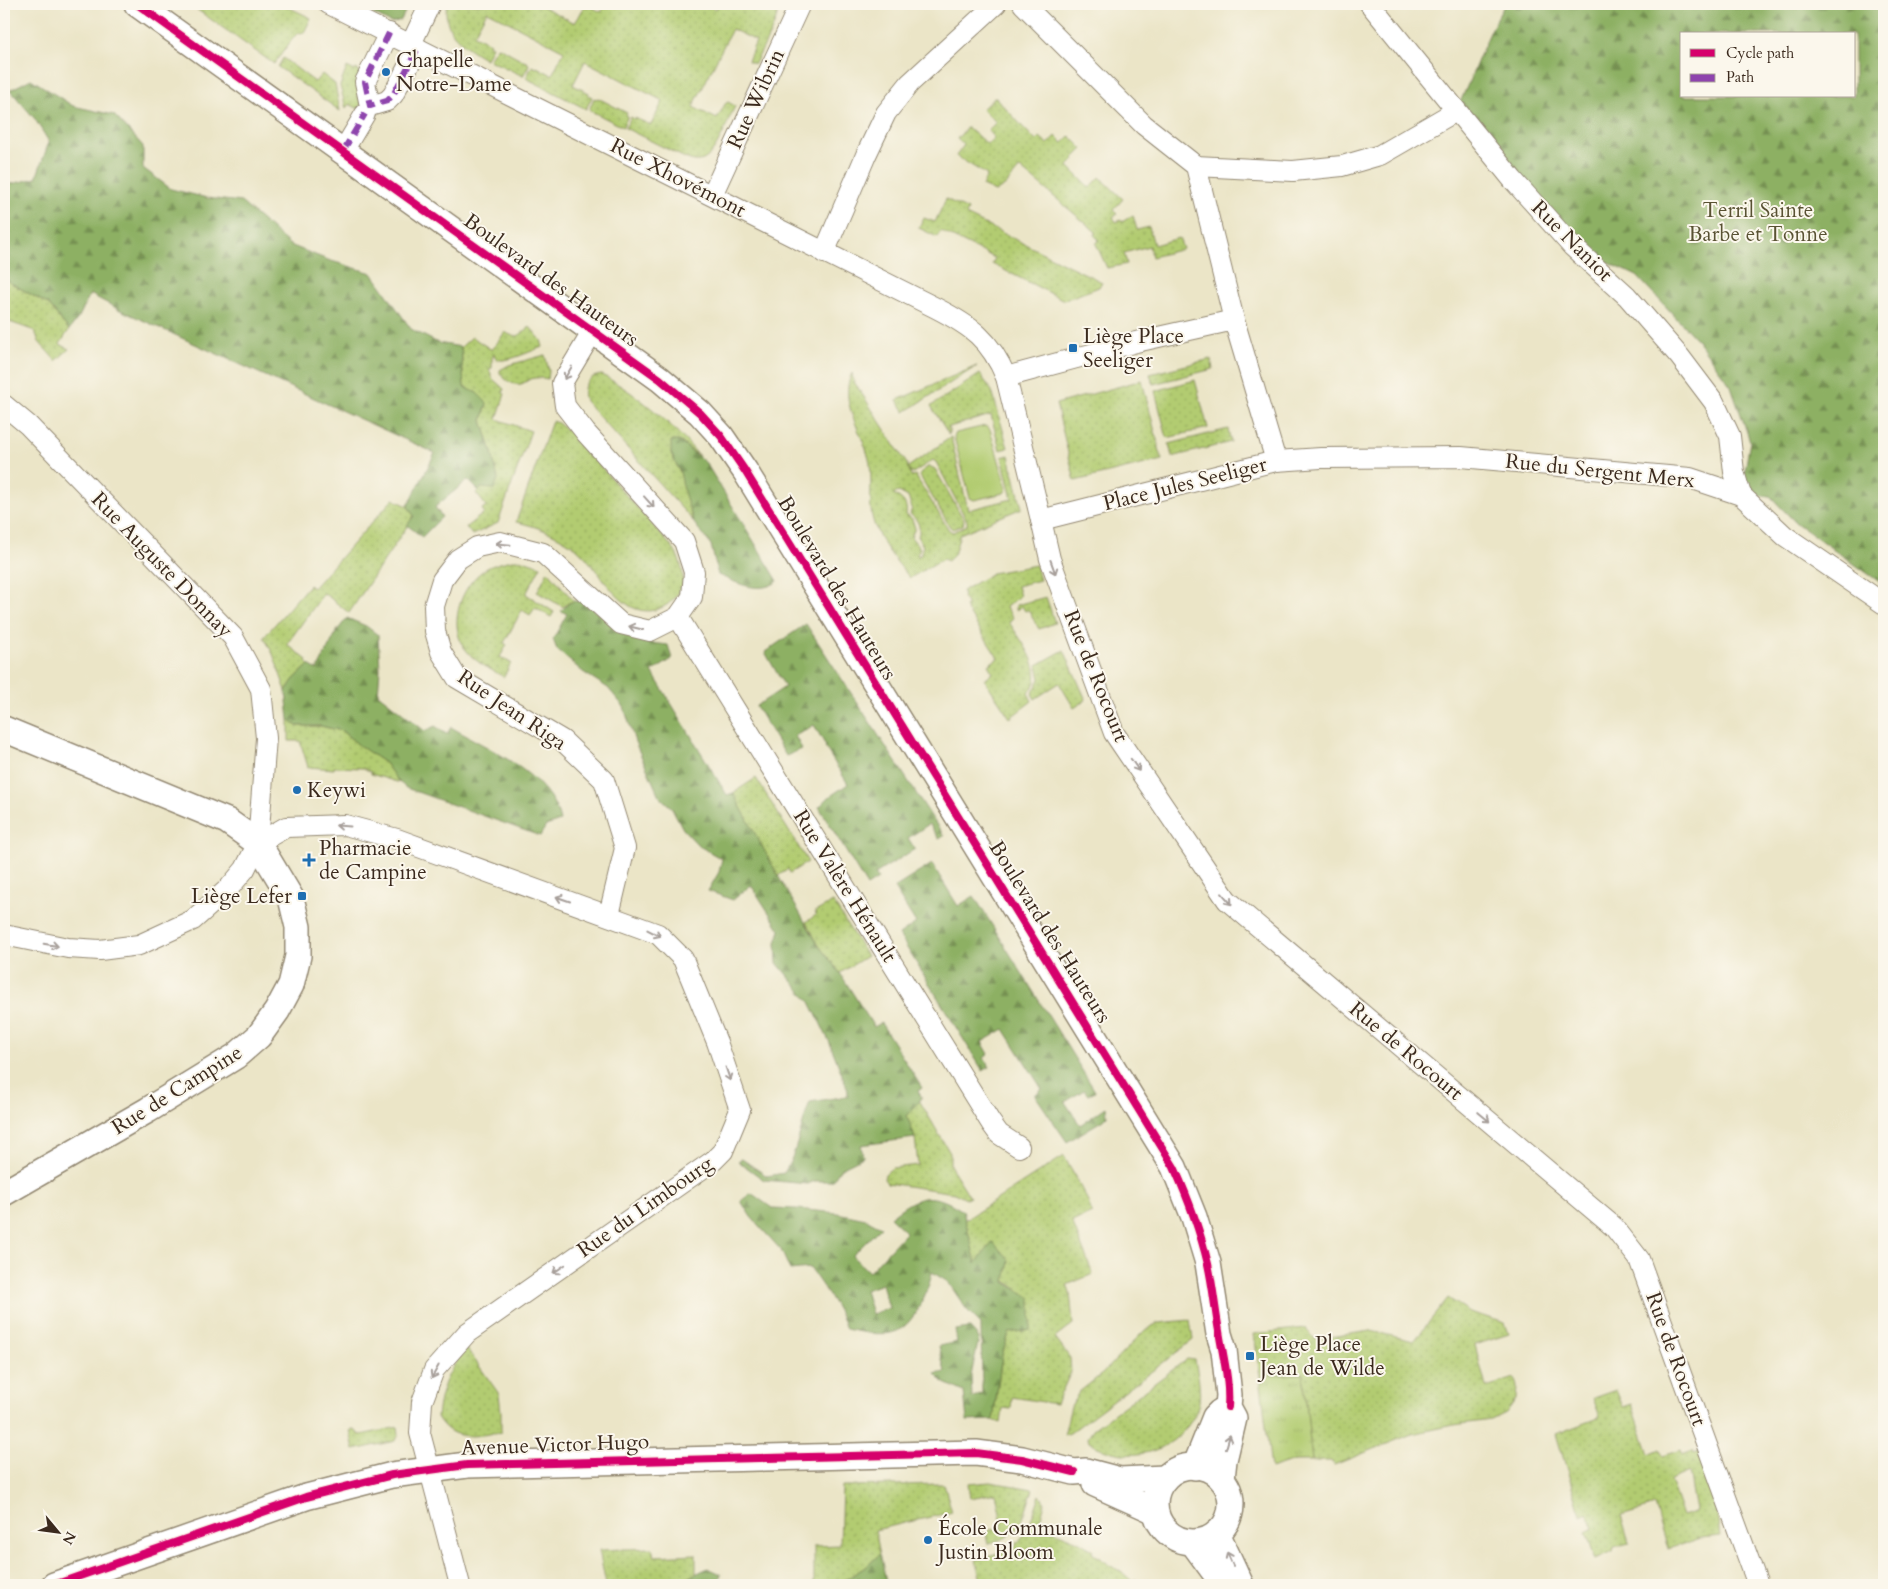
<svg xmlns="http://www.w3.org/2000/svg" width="1888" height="1589" font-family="Cardo,serif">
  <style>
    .grass { fill: url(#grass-dots); stroke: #767b48; fill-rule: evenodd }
    .forest { fill: url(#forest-firs); stroke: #646d40; fill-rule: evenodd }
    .park { fill: url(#park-tufts); stroke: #767b48 }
    .pitch { fill: #b2cc71; stroke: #767b48 }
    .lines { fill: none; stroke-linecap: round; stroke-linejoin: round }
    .minor-casing { stroke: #938872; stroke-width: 22 }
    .tertiary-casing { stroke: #938872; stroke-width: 28 }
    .minor { stroke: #fff; stroke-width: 20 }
    .tertiary { stroke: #fff; stroke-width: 25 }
    .quiet { stroke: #8e44ad; stroke-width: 6; stroke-dasharray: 12 6; stroke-linecap: butt }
    .cycleway-casing { stroke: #fbf7ec; stroke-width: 11 }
    .cycleway { stroke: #d6006c; stroke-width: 8 }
    .oneway { stroke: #a79f9a }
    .poi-dot { fill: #1f6fb2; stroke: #fbf7ec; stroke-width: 2 }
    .labels { text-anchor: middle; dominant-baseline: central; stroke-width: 4; stroke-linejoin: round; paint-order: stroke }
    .poi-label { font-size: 21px; fill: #3b2a1e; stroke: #fbf7ec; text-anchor: start }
    .street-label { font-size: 21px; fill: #3b2a1e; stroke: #fbf7ec }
    .park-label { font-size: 21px; fill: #595233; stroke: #fbf7ec }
  </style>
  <defs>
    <pattern id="grass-dots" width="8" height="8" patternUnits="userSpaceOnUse" patternTransform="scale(1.25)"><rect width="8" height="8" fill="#b2cc71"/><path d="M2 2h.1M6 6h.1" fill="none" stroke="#9aaf61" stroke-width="1.8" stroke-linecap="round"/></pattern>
    <pattern id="forest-firs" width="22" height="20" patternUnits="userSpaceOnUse" patternTransform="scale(1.25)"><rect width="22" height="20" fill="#8db063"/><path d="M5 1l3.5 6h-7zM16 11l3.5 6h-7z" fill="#748f51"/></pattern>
    <pattern id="park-tufts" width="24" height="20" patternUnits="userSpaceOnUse" patternTransform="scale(1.25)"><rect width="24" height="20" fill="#b2cc71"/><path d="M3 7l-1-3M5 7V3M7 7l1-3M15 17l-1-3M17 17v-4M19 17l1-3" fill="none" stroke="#9aaf61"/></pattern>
  </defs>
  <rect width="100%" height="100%" fill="#fbf7ec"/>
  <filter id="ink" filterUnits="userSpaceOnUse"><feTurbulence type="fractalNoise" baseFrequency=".02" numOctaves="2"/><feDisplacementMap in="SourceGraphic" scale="10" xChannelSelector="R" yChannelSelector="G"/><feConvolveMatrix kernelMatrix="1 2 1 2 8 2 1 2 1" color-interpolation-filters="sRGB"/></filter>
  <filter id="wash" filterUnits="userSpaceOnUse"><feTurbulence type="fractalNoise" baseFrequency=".0096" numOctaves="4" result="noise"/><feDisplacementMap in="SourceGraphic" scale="20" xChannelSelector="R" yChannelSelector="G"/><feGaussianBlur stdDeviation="1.12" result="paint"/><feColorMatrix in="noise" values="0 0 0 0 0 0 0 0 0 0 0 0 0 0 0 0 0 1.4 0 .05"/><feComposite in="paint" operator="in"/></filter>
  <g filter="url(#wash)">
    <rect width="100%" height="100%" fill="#ebe5c7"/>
    <g class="grass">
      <polygon points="189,4 282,4 311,18 304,33 298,33 294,37 274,64"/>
      <path d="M447,4H538L575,23L586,4L601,12L605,6L601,4H705L715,9L718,4H778C780,21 762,48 755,64L748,61L756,41L732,29L693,107L717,119L725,104L728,102L735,106C728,120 717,154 703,160C697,162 693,161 687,159L625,128L631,117L634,119L635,118L651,125L663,101L585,61L573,85L589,93L588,95L592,97L586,109L526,78L532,66L536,68L537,67L552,75L564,51L487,11L474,35L490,43L489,45L492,46L486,59C465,47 441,32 447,4Z"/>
      <polygon points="499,47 528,63 529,65 523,76 489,60 496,48"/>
      <polygon points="283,58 315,82 322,74 335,84 340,111 278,67"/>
      <polygon points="347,67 355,71 356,69 364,74 364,95 359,109 349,104 346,108 340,86"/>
      <polygon points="995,97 1036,141 1040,137 1048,144 1056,136 1063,143 1070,136 1083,149 1074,158 1075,159 1068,166 1090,188 1100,177 1123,199 1113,210 1117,214 1113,217 1116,222 1121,220 1122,222 1133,215 1137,230 1149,227 1154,245 1179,238 1183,249 1152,257 1149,246 1124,253 1127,264 1107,268 1096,244 1099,240 1094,235 1096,232 1020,168 1006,185 995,192 982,186 987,175 956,156 964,145 957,139 967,127 987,144 994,138 988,131 996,122 982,109"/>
      <polygon points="594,98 596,99 598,98 627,113 626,115 628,116 623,127 589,110"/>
      <polygon points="946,199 968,210 966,215 1102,282 1099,287 1064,300 992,264 995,258 941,231 937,237 919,228 924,218 935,222"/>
      <polygon points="4,279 49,305 69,330 60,344 69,349 56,361 39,342 35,331 4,320"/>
      <path d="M530,327L541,340L543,347C532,350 506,364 496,359L494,354L492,358V368L489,369L493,379L504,389L503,392L505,394L497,419L531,431L498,523L472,535L466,527L484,513L482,509L486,506L476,493L481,488L493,461L491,449L482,421L487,403L477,393L464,387L461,347L472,337L492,350L505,332C518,340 519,335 530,327Z"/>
      <path d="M545,355L549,371L548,379C542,378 537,377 531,379C527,380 525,383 521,384C512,386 504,379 500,373V370L509,365Z"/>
      <polygon points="1211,359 1213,369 1153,384 1150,374"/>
      <polygon points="977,366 905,412 897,400"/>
      <path d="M852,373L853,380L907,464L911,477L915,475L949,530L953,532L967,525V521L936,462L933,460L911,474L908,467L951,437L968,510L1012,499L1002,457L1009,455L1022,508L960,534L954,555L948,561L943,559L910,578C896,561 882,545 874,524C867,504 873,484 870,464C865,434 837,403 852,373ZM899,492L908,497L912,508L910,514C919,521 921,527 918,537L923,546L920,556L917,555L920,548L911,537L915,528L912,519L906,515C908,504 903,499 893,494Z"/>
      <polygon points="980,374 992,391 1008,448 1000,450 991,415 949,427 949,435 931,406"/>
      <path d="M602,375C638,394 674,425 699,456L679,441L671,453L680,472L693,521L585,401C580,387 588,376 602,375Z"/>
      <polygon points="1142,380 1162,460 1075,481 1056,404"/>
      <polygon points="1195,380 1208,428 1167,438 1155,391"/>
      <path d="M552,421L558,423L573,435L672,547C680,558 683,568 683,582C682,591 675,598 668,604C664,607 660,608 655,610C618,619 598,562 572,545C554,533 536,526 516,522Z"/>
      <polygon points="1228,429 1231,442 1172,457 1169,444"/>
      <polygon points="929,466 935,469 964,520 963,525 953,529 950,527 920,476 920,473"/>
      <polygon points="393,499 408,506 414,516 349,613 324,593 287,644 307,660 306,662 309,665 294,679 286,691 273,654 264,637 309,585 313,588"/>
      <path d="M512,560H523L541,566L526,594L554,612L551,617L535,608L530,615L522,610L504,643L507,645L500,657L511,663L504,677C490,669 476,663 466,650C448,628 459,590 480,573C489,565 500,563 512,560Z"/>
      <path d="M1036,565L1040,580L1017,586L1020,596L1006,607L1013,618L1009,622C1021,641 1049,673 1028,693L1032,701L1010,718L984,679L993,673L988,665L998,658L965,607L968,605L963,597L964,595L962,591L992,573Z"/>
      <polygon points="548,571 574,601 568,603 563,607 537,592"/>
      <polygon points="1046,597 1055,623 1039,629 1028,610 1025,611 1022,606 1016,610 1016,605"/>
      <polygon points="1064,650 1086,700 1074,708 1059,683 1035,699 1032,694 1040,679 1037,665"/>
      <polygon points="289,720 297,726 321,726 342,731 360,746 385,763 400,783 371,774 371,772 363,768 334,767 334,769 308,767 300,741 289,741"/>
      <polygon points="756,778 808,862 790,873 788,869 778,876 733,793"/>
      <polygon points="833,902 867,956 840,973 819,946 806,922 816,915 815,912"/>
      <polygon points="919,1100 950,1153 950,1165 970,1197 966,1199 954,1193 887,1183 884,1179 885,1174 892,1168 918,1165 915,1138 907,1116"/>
      <polygon points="1064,1156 1088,1201 1092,1213 1072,1222 1093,1274 1067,1285 1070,1293 1073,1324 1055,1338 1070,1358 1071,1372 1056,1404 1012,1397 1011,1409 1003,1408 1001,1423 993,1420 1002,1355 1009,1333 1017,1288 976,1263 965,1220"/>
      <polygon points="1448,1298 1470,1312 1505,1323 1509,1334 1475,1345 1486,1387 1515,1378 1517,1387 1516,1399 1506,1413 1491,1420 1454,1425 1412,1434 1334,1465 1331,1461 1312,1461 1303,1374 1260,1376 1254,1334 1305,1328 1315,1339 1371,1331 1414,1341"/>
      <polygon points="1190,1320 1193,1340 1070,1433 1064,1435 1071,1406 1079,1392 1102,1374 1145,1330 1158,1323"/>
      <path d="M467,1349L499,1394L501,1412V1432C476,1436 452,1443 437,1417C440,1390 448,1369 467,1349Z"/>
      <path d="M1187,1359L1195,1360C1198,1375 1202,1392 1198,1407C1185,1444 1143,1464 1106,1450C1100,1448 1094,1446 1089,1442L1088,1438L1093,1429Z"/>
      <path d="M1616,1390L1623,1407L1632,1404L1649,1454L1660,1449L1663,1456L1680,1450L1682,1455L1693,1451L1694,1454L1701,1451L1713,1484L1720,1536L1701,1538L1668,1549L1655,1506L1621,1516L1629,1543L1614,1547L1613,1552L1596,1560L1586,1532L1594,1528L1588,1513L1581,1516L1556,1434L1600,1417L1593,1398ZM1689,1472L1696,1511L1683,1516L1670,1480Z"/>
      <polygon points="398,1427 399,1434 395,1441 354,1450 350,1431 352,1429 355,1429 358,1434 361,1435"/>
      <path d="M990,1482L1033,1489C1022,1520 1023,1536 988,1543L985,1531L1003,1528L996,1493L970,1498L968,1484Z"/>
      <polygon points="944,1484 952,1512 875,1530 880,1554 867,1566 837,1585 814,1585 814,1546 840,1545 842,1486"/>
      <polygon points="1040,1495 1045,1503 1038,1528 1048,1532 1049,1529 1078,1541 1093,1550 1092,1553 1124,1574 1133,1582 1135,1580 1141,1585 982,1585 976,1560 1011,1551 1027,1531"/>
      <polygon points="652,1548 654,1556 696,1554 696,1574 690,1577 689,1585 639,1585 624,1583 621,1585 606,1585 599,1550"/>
    </g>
    <g class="forest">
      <polygon points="355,4 409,4 401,20 391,23"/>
      <path d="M1505,4H1884V585L1796,523L1770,496L1741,495L1750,441L1731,386L1698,341L1637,276L1572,246L1456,111C1473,76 1485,37 1505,4ZM1682,34H1854V96H1682Z"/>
      <polygon points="31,79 73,106 114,115 143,146 143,168 171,189 207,198 241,202 290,245 328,260 372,273 411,329 438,343 461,347 464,387 477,393 487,403 482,421 491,449 498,479 494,489 481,488 479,491 468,480 435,507 442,517 422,537 407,525 414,516 408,506 435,453 118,309 90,294 79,317 69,330 49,305 4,279 4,184 7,185 36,178 49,142 35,119 10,90"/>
      <path d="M671,441H679L706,463L778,581C760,595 737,583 718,575L711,545L694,523L685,495L680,472L671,453Z"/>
      <path d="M574,601L583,602L632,636L652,643L668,645L672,659L652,672L727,795L733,793L781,881L819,946L840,973L874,1027L881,1023L922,1088L918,1091L922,1098L907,1116L915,1138L861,1145L863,1157L841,1168L832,1181H815L808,1184L764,1180L738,1161L742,1159L767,1176L784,1173C797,1153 801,1125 810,1102L847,1096L848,1090L829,1041L810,1002L777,963L776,943L780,930L751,885L733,900L708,891L719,872L722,859L699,846L683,829L672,808L659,796L635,742L624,707L608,688L583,672L557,650L553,639L567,614L561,611L569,603Z"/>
      <path d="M347,618L366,626L378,635L380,669L378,694L425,731L435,726L447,734L451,727C488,749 552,775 560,821L546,826L540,836L406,788L397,780L385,763L360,746L342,731L321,726H297L289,720L286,691L294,679L309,665L317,670L337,631Z"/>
      <polygon points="806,624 944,836 939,839 929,824 908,838 915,849 875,874 878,879 867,886 819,807 829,797 848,784 825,747 826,746 814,725 795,736 802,749 786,756 756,706 785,687 765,652"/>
      <polygon points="932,864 958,906 974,896 1095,1091 1088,1095 1084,1090 1065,1102 1080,1125 1106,1107 1107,1116 1103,1120 1067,1142 1035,1095 1042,1089 1004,1029 982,1042 989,1054 984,1058 990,1067 983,1071 899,935 916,923 894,888"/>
      <path d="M751,1193L772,1208L797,1209L837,1213L866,1219L881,1227L852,1256L869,1272L906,1232L890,1217C918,1195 931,1190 963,1211L976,1263L993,1242L1009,1260L1005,1282L1031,1298V1330L1009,1333L1002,1355L993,1420L967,1421L964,1392L943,1382L935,1374L945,1372L939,1346L957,1342L955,1330L970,1328L979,1338L971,1376L972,1398L982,1393L981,1324L967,1310L948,1282L932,1272C929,1290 915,1323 897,1331C884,1337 859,1332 846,1329C839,1307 823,1288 810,1268L790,1270L781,1250L751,1217L741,1201ZM882,1284L889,1308L872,1314L865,1290Z"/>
      <polygon points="880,1554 887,1585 837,1585 867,1566"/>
      <polygon points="708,1568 721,1574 717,1585 689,1585 689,1577"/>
    </g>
    <polygon class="park" points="1303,1374 1312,1461 1294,1461 1271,1469 1260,1376"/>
    <polygon class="pitch" points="985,426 990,429 1007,489 1004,493 974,500 970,498 954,437 956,433"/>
  </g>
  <g filter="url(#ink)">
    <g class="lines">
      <defs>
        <g id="minor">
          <path d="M329,4L936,308C971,326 990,339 1006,377L1041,520L1276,461L1321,458L1461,457L1690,478L1741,495L1785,536L1884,604"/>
          <polyline points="1023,4 1144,125 1196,166 1234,320 1276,461"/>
          <polyline points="1370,4 1513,180 1572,246 1627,296 1680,357 1714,402 1730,436 1734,472 1741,495"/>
          <polyline points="389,33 365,82 370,106 387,101 393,95 418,48"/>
          <polyline points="411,44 430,4"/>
          <polyline points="343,151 365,114"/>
          <polyline points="1196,166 1293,171 1342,166 1380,155 1456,111"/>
          <polyline points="712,195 800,4"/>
          <polyline points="824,253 866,155 886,113 910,83 996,4"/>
          <polyline points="593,331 562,383 565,406 586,433 684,541 694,572 692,597 678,617 650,631 621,624 543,553 500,542 477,547 458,559 442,580 434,606 435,631 441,652 457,678 562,740 604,780 625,848 609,915"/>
          <polyline points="1006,377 1136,342 1234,320"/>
          <polyline points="4,405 28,425 233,637 261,689 266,738 258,843 245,869 229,888 193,920 139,945 100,950 68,948 4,935"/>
          <polyline points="1041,520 1050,559 1114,733 1227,900 1614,1227 1639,1259 1758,1585"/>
          <polyline points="678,617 991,1123 999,1134 1019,1147"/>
          <polyline points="258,843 286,827 345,825 397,839 658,934 683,959 717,1042 740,1110 723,1151 713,1161 467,1333 434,1370 422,1402 420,1433 460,1585"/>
        </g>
        <g id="tertiary">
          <polyline points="137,4 660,379 700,413 721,436 745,471 1174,1167 1194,1217 1208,1263 1219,1334 1224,1350 1229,1395 1228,1407 1234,1418 1224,1460 1222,1478"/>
          <polyline points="4,729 227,821 258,843 291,898 298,927 298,956 291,985 277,1011 259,1036 236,1056 148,1110 4,1193"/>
          <circle cx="1193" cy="1504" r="38"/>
          <polyline points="1195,1467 1215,1417 1220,1412 1228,1407"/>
          <polyline points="1095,1484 1155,1511"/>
          <polyline points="1217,1533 1241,1585"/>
          <polyline points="1193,1543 1218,1577 1222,1585"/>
          <polyline points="54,1585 306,1497 392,1475 467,1465 976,1453 1022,1459 1074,1472 1086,1471 1120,1480 1165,1478"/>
        </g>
      </defs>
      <use href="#minor" class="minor-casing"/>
      <use href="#tertiary" class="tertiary-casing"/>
      <use href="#minor" class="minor"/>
      <use href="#tertiary" class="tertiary"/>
      <g class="quiet">
        <polyline points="389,33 365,82 370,106 387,101 393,95 418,48"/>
        <polyline points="343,151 365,114"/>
      </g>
      <defs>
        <g id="cycleway">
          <path d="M137,4L660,379L700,413L721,436L745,471L1174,1167C1188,1198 1200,1230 1208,1264C1213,1286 1215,1309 1219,1331C1223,1357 1230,1381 1228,1407"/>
          <polyline points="54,1585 306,1497 392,1475 467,1465 976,1453 1022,1459 1074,1472"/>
        </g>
      </defs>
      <use href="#cycleway" class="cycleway-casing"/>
      <use href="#cycleway" class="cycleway"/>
    </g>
    <defs><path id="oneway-shaft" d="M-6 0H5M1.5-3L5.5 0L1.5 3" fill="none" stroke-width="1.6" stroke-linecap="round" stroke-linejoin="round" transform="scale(1.25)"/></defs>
    <g class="oneway">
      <use href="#oneway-shaft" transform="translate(568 373) rotate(121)"/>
      <use href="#oneway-shaft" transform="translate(649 502) rotate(48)"/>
      <use href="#oneway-shaft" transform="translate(503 544) rotate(-175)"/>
      <use href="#oneway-shaft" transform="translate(1053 567) rotate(70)"/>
      <use href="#oneway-shaft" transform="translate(636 628) rotate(-166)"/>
      <use href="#oneway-shaft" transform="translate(1135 765) rotate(56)"/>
      <use href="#oneway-shaft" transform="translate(343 826) rotate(-176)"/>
      <use href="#oneway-shaft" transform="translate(563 899) rotate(-161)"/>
      <use href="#oneway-shaft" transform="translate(1227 899) rotate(49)"/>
      <use href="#oneway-shaft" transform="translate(654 933) rotate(27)"/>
      <use href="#oneway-shaft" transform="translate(51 945) rotate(10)"/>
      <use href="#oneway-shaft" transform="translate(728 1074) rotate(71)"/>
      <use href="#oneway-shaft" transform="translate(1484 1117) rotate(40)"/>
      <use href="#oneway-shaft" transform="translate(559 1269) rotate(145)"/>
      <use href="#oneway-shaft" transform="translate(435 1372) rotate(119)"/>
      <use href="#oneway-shaft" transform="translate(1228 1442) rotate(-74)"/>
      <use href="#oneway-shaft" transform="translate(1230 1559) rotate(-114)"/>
    </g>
  </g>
  <g class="poi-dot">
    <circle cx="386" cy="72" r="5"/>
    <rect x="1068" y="343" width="10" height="10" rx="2.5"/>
    <circle cx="297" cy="790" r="5"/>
    <path d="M306.5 852.5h5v5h5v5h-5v5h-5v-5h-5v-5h5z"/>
    <rect x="297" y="891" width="10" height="10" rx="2.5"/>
    <rect x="1245" y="1351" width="10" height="10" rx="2.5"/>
    <circle cx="928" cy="1540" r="5"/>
  </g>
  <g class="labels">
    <g class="poi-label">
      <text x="396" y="60">Chapelle<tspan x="396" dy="24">Notre-Dame</tspan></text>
      <text x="1083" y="336">Liège Place<tspan x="1083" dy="24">Seeliger</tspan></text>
      <text x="307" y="790">Keywi</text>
      <text x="319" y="848">Pharmacie<tspan x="319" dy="24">de Campine</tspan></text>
      <text x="292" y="896" text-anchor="end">Liège Lefer</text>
      <text x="1260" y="1344">Liège Place<tspan x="1260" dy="24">Jean de Wilde</tspan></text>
      <text x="938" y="1528">École Communale<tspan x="938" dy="24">Justin Bloom</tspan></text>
    </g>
    <g class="street-label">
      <text transform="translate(756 99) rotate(-65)">Rue Wibrin</text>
      <text transform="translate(678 178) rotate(27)">Rue Xhovémont</text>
      <text transform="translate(1572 241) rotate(45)">Rue Naniot</text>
      <text transform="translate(551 280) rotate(36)">Boulevard des Hauteurs</text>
      <text transform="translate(1600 471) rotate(6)">Rue du Sergent Merx</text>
      <text transform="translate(1185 484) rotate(-14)">Place Jules Seeliger</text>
      <text transform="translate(162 565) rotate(46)">Rue Auguste Donnay</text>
      <text transform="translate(837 588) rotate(59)">Boulevard des Hauteurs</text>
      <text transform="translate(1096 676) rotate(68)">Rue de Rocourt</text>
      <text transform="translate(512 710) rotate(34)">Rue Jean Riga</text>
      <text transform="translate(845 886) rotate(58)">Rue Valère Hénault</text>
      <text transform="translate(1050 932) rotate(58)">Boulevard des Hauteurs</text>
      <text transform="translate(1406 1051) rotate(40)">Rue de Rocourt</text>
      <text transform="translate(177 1090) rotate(-32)">Rue de Campine</text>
      <text transform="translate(645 1207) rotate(-35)">Rue du Limbourg</text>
      <text transform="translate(1676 1359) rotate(70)">Rue de Rocourt</text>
      <text transform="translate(555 1445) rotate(-2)">Avenue Victor Hugo</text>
    </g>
    <g class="park-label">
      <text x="1758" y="210">Terril Sainte<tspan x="1758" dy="24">Barbe et Tonne</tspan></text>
    </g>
  </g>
  <rect width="1888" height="1589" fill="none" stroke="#fbf7ec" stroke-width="20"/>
  <rect x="1680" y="32" width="175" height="65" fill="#fbf7ec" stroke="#aea59a"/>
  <rect x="1690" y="49" width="25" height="8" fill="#d6006c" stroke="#aea59a"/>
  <text x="1726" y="58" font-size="15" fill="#3b2a1e">Cycle path</text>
  <rect x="1690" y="74" width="25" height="8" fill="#8e44ad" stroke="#aea59a"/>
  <text x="1726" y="82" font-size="15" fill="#3b2a1e">Path</text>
  <g transform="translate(58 1532) rotate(119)" stroke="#fbf7ec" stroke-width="4" paint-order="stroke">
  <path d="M0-4L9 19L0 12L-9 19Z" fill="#3b2a1e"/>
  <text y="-8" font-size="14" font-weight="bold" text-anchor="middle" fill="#3b2a1e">N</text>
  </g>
</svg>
